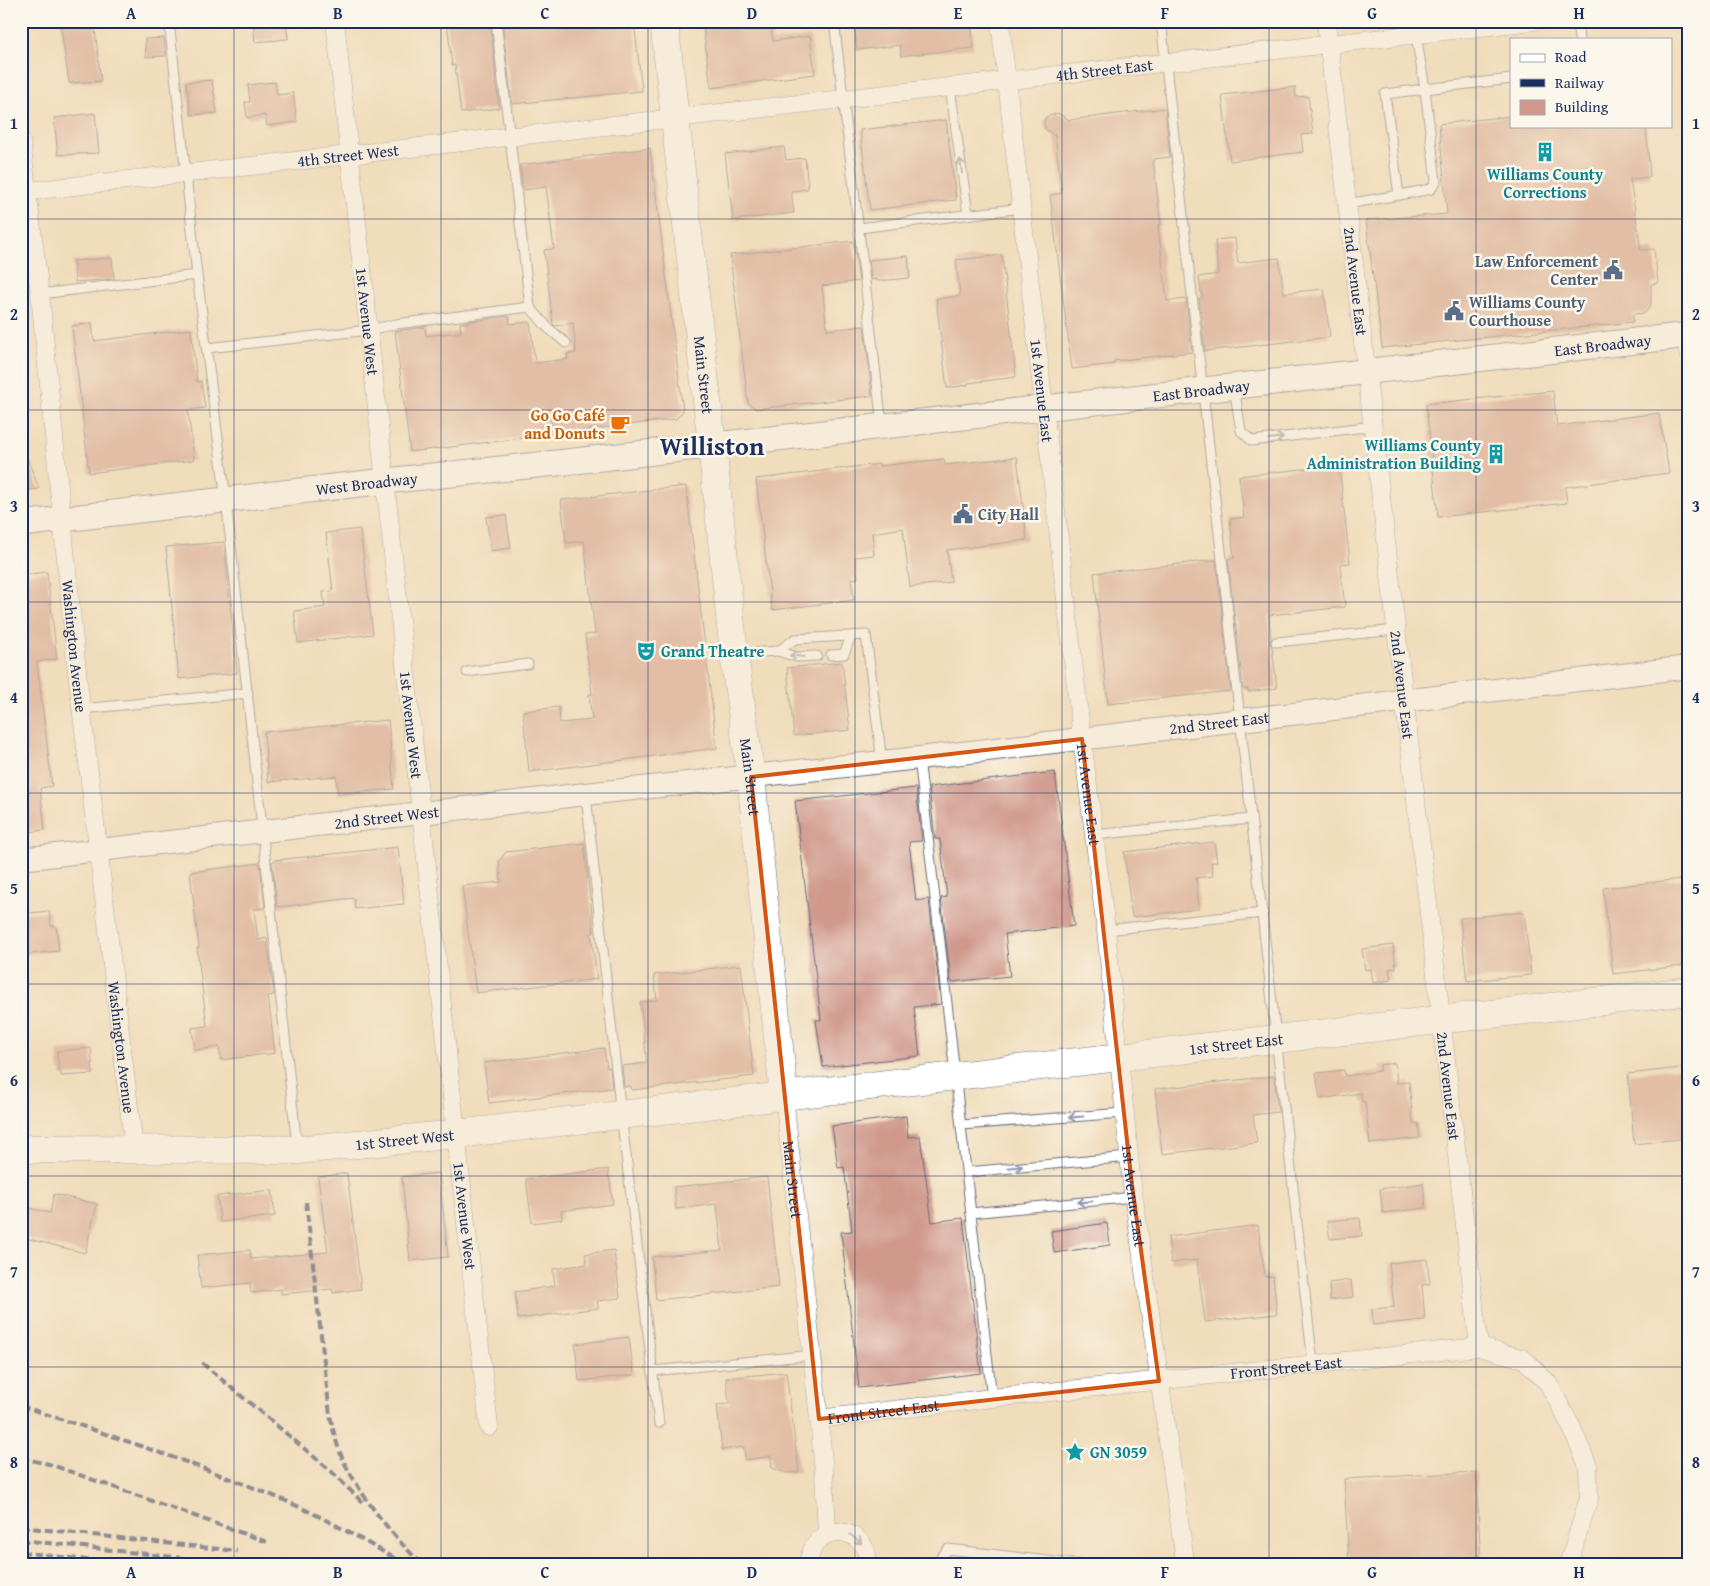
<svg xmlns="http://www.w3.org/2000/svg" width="1710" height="1586" font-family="'Gentium Book Plus',serif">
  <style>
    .building { fill: #d0998c }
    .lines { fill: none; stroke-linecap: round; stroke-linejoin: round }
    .service-casing { stroke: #666c7f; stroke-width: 11 }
    .minor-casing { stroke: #666c7f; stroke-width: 19 }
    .tertiary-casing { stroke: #666c7f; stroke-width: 24 }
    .secondary-casing { stroke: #666c7f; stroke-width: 27 }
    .primary-casing { stroke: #666c7f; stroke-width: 29 }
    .service { stroke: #fff; stroke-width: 9 }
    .minor { stroke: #fff; stroke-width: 18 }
    .tertiary { stroke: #fff; stroke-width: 22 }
    .secondary { stroke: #fff; stroke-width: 25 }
    .primary { stroke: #fff; stroke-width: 28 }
    .rail { stroke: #1b2f5e; stroke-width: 4; stroke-dasharray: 8 4; stroke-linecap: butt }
    .oneway { stroke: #8d97ae }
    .marked { fill: none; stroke: #d45514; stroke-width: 4; stroke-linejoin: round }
    .grid { fill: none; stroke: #1b2f5e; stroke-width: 1; stroke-opacity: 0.55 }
    .labels { text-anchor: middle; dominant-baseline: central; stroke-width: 5; stroke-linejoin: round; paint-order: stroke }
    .street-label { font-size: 16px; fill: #1b2f5e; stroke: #fbf7ec }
    .culture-label { font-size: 16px; font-weight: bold; fill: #0d838f; stroke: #fbf7ec; text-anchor: start }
    .service-label { font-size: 16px; font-weight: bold; fill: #4e5e75; stroke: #fbf7ec; text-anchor: start }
    .food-label { font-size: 16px; font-weight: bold; fill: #c56008; stroke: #fbf7ec; text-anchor: end }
    .town-label { font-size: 26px; font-weight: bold; fill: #1b2f5e; stroke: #fbf7ec }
    .neatline { fill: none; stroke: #1b2f5e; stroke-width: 2 }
    .grid-label { font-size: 16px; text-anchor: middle; font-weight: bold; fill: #1b2f5e }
  </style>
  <rect width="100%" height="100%" fill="#fbf7ec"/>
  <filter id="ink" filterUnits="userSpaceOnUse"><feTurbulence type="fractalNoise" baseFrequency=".02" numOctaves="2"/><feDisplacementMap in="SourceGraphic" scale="10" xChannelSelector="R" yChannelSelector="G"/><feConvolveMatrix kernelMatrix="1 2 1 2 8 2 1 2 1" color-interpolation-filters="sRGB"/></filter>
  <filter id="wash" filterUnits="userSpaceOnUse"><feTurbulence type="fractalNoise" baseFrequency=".0096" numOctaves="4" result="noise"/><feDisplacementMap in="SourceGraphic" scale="20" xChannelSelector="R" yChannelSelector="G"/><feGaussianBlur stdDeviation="1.12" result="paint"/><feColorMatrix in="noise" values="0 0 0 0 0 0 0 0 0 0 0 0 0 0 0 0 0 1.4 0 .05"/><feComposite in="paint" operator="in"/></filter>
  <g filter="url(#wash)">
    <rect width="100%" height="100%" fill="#f0ddbc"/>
    <g id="blocks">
      <g class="building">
        <polygon points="60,21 94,21 101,81 69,83"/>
        <polygon points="253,21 286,21 288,39 255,42"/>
        <polygon points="447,21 490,21 499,108 461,113 455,65 452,66"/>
        <polygon points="502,21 634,21 642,91 512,104"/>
        <polygon points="702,21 770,21 773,41 810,36 815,74 711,88"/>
        <polygon points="854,21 971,21 974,48 901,56 900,45 857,50"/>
        <polygon points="164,38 166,56 146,57 145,39"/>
        <polygon points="212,80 217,113 191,115 186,82"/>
        <polygon points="275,82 277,95 293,93 297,122 267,126 265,115 247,118 245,102 250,102 248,85"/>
        <polygon points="1295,87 1296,97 1308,96 1313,134 1301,135 1303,152 1230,161 1222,95"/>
        <polygon points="1165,108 1170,157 1153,159 1161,225 1158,225 1167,301 1186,299 1192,352 1114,361 1114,364 1072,369 1050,195 1062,193 1055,136 1045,129 1044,122 1046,117 1058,113 1069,120"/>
        <polygon points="95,113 99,153 58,155 54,118"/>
        <polygon points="1511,116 1511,126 1646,126 1650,177 1630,179 1641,250 1654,249 1658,283 1651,284 1651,305 1645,313 1633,314 1633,322 1382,348 1366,220 1447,214 1439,124"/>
        <polygon points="946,120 956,200 870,210 860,130"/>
        <polygon points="784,147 786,160 805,158 808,189 791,191 794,213 733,220 725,154"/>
        <polygon points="650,148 683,411 676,419 410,452 395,331 425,327 426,336 461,332 460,323 509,316 510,324 530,322 535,363 568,359 567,354 576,353 573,323 555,326 553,324 544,250 554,249 546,187 523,190 520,165"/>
        <polygon points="1235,238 1238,263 1279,258 1284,293 1324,289 1330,337 1205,351 1199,298 1202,298 1199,277 1218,274 1215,240"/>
        <polygon points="853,241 859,281 822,286 827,330 864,326 872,396 756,409 748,403 730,255"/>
        <polygon points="1002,255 1016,377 968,383 968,385 947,388 936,299 960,296 956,260"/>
        <polygon points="908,256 910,278 877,281 876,279 871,280 869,260"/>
        <polygon points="112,258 114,279 75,282 73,261"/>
        <polygon points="92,323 94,341 191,329 197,382 201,381 205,408 188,410 194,460 89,473 72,326"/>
        <polygon points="1553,391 1557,426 1659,413 1669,473 1565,487 1567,503 1438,517 1426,404"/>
        <polygon points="21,447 23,447 39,489 21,491"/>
        <polygon points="1017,457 1027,540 947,550 951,582 910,587 903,528 872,533 874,555 855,557 858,578 851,579 854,600 772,610 756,479 879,464 879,466 944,459 945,465"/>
        <polygon points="1339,465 1350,563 1340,564 1345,607 1269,615 1271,638 1270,643 1272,647 1277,688 1248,692 1248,689 1243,689 1228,559 1234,558 1230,519 1244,517 1239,476"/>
        <polygon points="686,486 717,748 529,772 523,711 559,707 560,723 592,720 589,694 592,694 585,635 595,634 584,541 566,543 561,500"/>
        <polygon points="506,515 511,548 491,551 486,517"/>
        <polygon points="360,529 373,634 298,643 294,611 325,607 323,592 333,591 326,533"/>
        <polygon points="224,542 237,673 179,679 166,547"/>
        <polygon points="1216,560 1231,691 1108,704 1094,573"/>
        <polygon points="47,572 57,659 37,662 52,786 40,788 45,830 21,833 21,575"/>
        <polygon points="842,662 850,730 794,736 787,668"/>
        <polygon points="388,720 394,789 338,794 336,776 268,782 264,732"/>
        <polygon points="1055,772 1074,926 1005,934 1010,976 951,982 941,898 947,897 940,839 935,839 929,787"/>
        <polygon points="916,788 922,841 909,842 916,901 929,899 941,1004 914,1007 920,1056 823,1067 816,1020 821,1020 795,801"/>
        <polygon points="1214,842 1217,862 1211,862 1213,876 1196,878 1199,909 1132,917 1124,852"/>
        <polygon points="584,843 594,933 591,933 597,979 476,993 462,886 501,882 499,861 506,852"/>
        <polygon points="398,847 404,904 355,909 354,898 277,907 272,862 276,860"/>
        <polygon points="260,863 265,908 254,909 258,940 267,938 274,995 268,996 275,1053 221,1060 219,1047 195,1050 192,1028 207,1026 197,948 199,948 190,872"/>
        <polygon points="1689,878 1689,965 1613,974 1603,888"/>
        <polygon points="49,911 51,926 56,926 59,951 21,955 21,914"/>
        <polygon points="1524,912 1531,975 1467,981 1460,918"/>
        <polygon points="1393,945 1396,968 1389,969 1391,980 1373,983 1371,969 1365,970 1362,949"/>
        <polygon points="741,965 754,1076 632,1090 631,1086 624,1087 622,1066 647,1063 640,1002 657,1000 654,975"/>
        <polygon points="91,1048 93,1074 61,1076 61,1071 59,1071 57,1051"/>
        <polygon points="604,1048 607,1068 610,1067 612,1088 489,1103 484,1063"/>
        <polygon points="1395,1063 1397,1083 1409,1082 1413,1123 1418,1123 1420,1138 1370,1144 1365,1102 1362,1102 1361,1093 1320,1099 1316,1073 1344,1070 1345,1076 1380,1071 1380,1065"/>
        <polygon points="1689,1067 1689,1138 1634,1144 1628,1074"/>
        <polygon points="1274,1076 1278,1112 1253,1115 1257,1143 1162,1154 1155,1089"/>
        <polygon points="906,1116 908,1137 920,1136 932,1222 963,1218 981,1373 859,1388 841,1232 852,1231 844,1167 838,1168 832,1126"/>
        <polygon points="608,1169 613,1204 561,1211 562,1219 532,1223 526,1179"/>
        <polygon points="347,1173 361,1289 333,1293 332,1289 281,1294 281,1289 251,1293 250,1283 201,1288 197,1255 250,1250 251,1259 328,1252 318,1177"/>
        <polygon points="439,1173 448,1257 410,1261 402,1177"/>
        <polygon points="767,1177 779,1287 656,1300 652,1257 722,1250 717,1204 676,1209 674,1187"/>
        <polygon points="1423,1183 1426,1208 1383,1213 1380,1189"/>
        <polygon points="272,1190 275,1216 220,1222 217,1196"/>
        <polygon points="54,1194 97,1204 85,1253 21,1237 21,1206 50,1213"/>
        <polygon points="1360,1218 1362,1236 1330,1239 1327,1221"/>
        <polygon points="1107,1223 1110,1245 1054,1253 1051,1231"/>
        <polygon points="1258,1225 1265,1277 1273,1276 1277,1314 1205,1322 1197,1260 1171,1263 1168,1237"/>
        <polygon points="614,1250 620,1298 597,1301 598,1308 518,1319 515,1292 555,1286 553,1269 587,1264 585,1254"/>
        <polygon points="1427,1259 1430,1284 1422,1285 1425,1320 1373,1325 1372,1309 1394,1307 1389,1263"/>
        <polygon points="1351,1280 1353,1297 1330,1300 1329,1283"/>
        <polygon points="629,1337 634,1375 579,1381 575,1344"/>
        <polygon points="786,1372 799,1472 786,1473 772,1468 771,1456 745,1460 744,1447 722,1450 717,1405 729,1404 726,1378"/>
        <polygon points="1476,1472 1481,1565 1349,1565 1344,1479"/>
      </g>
    </g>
  </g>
  <g filter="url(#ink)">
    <use href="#blocks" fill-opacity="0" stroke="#666c7f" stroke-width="1"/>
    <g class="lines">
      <defs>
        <g id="service">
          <polyline points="169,21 197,275 226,500 297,1146"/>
          <polyline points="496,21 530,307 547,327 566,343"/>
          <polyline points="834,21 882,425"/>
          <polyline points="1161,21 1313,1364"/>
          <polyline points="1577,21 1579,39"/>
          <polyline points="950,87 968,214"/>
          <polyline points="1399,195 1431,189 1436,182 1425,89 1511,79"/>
          <polyline points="1347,204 1399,195 1385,94 1425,89 1416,35"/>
          <polyline points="859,228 1022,208"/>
          <polyline points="40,294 197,275"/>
          <polyline points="207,348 369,330 396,324 530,307"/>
          <polyline points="1234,387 1241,431 1252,441 1373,426"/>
          <polyline points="1276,642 1396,630"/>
          <polyline points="778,651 795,639 866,635 882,762"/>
          <polyline points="736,654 778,651 797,657 817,656"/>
          <polyline points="831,655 844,654 851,636"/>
          <polyline points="467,672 528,664"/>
          <polyline points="81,709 248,693"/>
          <polyline points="919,758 992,1398"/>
          <polyline points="586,795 621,1115 659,1423"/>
          <polyline points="1094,835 1251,819"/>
          <polyline points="1106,930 1263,913"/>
          <polyline points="961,1125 1124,1113"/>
          <polyline points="967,1172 1129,1157"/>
          <polyline points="971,1213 1134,1197"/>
          <polyline points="653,1371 813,1355"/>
          <polyline points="935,1565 948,1549 1081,1565"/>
        </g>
        <g id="minor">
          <path id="s1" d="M335,21L456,1134L489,1427"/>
          <path id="s2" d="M1000,21L1082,739L1106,930L1132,1185L1184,1554L1183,1565"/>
          <path id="s3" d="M1326,21L1479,1347"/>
          <path id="s4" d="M21,141L40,294L77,672L134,1149"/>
          <path id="s5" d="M21,192L1534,21"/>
          <polyline points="1686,335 1689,358"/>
          <path id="s6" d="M784,1096L819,1419L824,1472L827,1534"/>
          <path id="s7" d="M819,1419L992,1398L1479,1347L1524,1359L1548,1383L1571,1426L1588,1466L1589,1498L1568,1565"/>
          <path d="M809,1565C808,1560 809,1558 811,1553C822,1519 870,1529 868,1565"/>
        </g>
        <g id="tertiary">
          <path id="s8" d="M21,859L586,794L919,758L1689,667"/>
        </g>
        <g id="secondary">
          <path id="s9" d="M21,524L385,481L566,462L1689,335"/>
        </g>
        <g id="primary">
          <path id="s10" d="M664,21L712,445L734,654L751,777L784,1096"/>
          <path id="s11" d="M21,1149L298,1150L456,1134L1689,991"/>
        </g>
      </defs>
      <use href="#service" class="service-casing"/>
      <use href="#minor" class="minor-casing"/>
      <use href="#tertiary" class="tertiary-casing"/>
      <use href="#secondary" class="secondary-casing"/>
      <use href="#primary" class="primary-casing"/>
      <use href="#service" class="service"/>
      <use href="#minor" class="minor"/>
      <use href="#tertiary" class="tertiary"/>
      <use href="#secondary" class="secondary"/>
      <use href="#primary" class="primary"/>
      <g class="rail">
        <path d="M306,1202L330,1415C333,1430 337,1446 343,1460C363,1499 391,1535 423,1565"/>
        <polyline points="202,1363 331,1471 364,1504"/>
        <path d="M21,1406C110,1435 200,1465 286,1501C328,1519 367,1543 407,1565"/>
        <polyline points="21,1458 49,1464 267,1542"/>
        <polyline points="21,1527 237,1551"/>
        <polyline points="21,1540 245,1565"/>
        <polyline points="21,1552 127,1565"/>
      </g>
    </g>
    <defs><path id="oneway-shaft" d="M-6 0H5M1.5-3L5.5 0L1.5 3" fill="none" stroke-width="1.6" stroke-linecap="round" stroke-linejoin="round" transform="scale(1.25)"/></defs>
    <g class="oneway">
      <use href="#oneway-shaft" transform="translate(961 166) rotate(-98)"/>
      <use href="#oneway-shaft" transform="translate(1276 438) rotate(-7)"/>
      <use href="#oneway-shaft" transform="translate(797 656) rotate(-173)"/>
      <use href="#oneway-shaft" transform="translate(1076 1117) rotate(176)"/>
      <use href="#oneway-shaft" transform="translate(1015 1167) rotate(-5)"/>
      <use href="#oneway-shaft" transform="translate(1085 1202) rotate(175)"/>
      <use href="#oneway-shaft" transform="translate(856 1539) rotate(37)"/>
    </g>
  </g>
  <path d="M0 0H1710V1586H0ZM1082,739L1132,1185L1159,1381L819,1419L751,777Z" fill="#f0ddbc" fill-opacity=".55" fill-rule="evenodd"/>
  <path class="marked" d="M1082,739L1132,1185L1159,1381L819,1419L751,777Z"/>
  <path class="grid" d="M234,21V1565M441,21V1565M648,21V1565M855,21V1565M1062,21V1565M1269,21V1565M1476,21V1565M21,219H1689M21,410H1689M21,602H1689M21,793H1689M21,984H1689M21,1176H1689M21,1367H1689"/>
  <defs>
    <symbol id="building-bare" viewBox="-9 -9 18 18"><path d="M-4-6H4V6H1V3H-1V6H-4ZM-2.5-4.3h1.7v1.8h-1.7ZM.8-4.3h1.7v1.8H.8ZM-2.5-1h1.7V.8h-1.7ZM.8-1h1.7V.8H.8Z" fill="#0f9aa8" stroke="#fbf7ec" stroke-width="2.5" paint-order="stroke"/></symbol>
    <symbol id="civic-bare" viewBox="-9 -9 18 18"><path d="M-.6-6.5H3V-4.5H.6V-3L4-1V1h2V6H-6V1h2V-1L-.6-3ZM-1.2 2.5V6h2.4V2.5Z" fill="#5c6f8a" stroke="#fbf7ec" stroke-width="2.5" paint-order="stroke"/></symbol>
    <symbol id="cafe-bare" viewBox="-9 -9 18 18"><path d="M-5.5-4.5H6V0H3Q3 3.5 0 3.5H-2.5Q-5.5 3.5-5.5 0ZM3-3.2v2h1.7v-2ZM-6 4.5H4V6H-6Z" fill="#e8710a" stroke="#fbf7ec" stroke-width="2.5" paint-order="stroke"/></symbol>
    <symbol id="theatre-bare" viewBox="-9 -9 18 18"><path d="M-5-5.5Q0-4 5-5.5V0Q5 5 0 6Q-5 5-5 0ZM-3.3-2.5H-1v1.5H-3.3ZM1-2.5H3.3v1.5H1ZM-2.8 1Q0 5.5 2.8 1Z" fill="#0f9aa8" stroke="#fbf7ec" stroke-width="2.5" paint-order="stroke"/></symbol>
    <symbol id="sight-bare" viewBox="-9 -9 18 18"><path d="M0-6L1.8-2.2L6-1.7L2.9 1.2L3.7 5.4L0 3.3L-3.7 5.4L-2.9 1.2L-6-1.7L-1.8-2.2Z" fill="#0f9aa8" stroke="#fbf7ec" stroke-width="2.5" paint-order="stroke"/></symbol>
  </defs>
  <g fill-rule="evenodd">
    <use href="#building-bare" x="1531" y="138" width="28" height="28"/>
    <use href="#civic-bare" x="1599" y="256" width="28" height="28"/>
    <use href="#civic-bare" x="1440" y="297" width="28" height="28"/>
    <use href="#cafe-bare" x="606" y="410" width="28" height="28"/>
    <use href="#building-bare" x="1482" y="440" width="28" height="28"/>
    <use href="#civic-bare" x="949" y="500" width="28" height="28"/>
    <use href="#theatre-bare" x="632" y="637" width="28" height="28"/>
    <use href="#sight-bare" x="1061" y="1438" width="28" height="28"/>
  </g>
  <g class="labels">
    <g class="street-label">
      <text stroke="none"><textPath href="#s5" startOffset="1090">4th Street East</textPath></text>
      <text stroke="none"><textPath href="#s5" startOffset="329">4th Street West</textPath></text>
      <text stroke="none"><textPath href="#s3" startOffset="262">2nd Avenue East</textPath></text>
      <text stroke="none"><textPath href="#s1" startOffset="302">1st Avenue West</textPath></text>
      <text stroke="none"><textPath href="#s9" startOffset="1592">East Broadway</textPath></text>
      <text stroke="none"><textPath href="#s10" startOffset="356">Main Street</textPath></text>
      <text stroke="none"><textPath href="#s9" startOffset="1188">East Broadway</textPath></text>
      <text stroke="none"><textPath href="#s2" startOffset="372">1st Avenue East</textPath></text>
      <text stroke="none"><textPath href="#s9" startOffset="348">West Broadway</textPath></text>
      <text stroke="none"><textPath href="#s4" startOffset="508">Washington Avenue</textPath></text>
      <text stroke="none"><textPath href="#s3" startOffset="668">2nd Avenue East</textPath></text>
      <text stroke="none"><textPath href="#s8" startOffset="1206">2nd Street East</textPath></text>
      <text stroke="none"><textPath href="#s1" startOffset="708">1st Avenue West</textPath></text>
      <text stroke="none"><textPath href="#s10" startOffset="761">Main Street</textPath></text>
      <text stroke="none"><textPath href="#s2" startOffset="778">1st Avenue East</textPath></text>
      <text stroke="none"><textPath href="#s8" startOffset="368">2nd Street West</textPath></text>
      <text stroke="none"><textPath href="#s11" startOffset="1221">1st Street East</textPath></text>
      <text stroke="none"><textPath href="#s4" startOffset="912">Washington Avenue</textPath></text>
      <text stroke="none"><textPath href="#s3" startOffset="1072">2nd Avenue East</textPath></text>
      <text stroke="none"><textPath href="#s11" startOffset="384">1st Street West</textPath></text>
      <text stroke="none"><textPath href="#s6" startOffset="84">Main Street</textPath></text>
      <text stroke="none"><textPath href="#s2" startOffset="1182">1st Avenue East</textPath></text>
      <text stroke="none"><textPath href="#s1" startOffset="1202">1st Avenue West</textPath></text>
      <text stroke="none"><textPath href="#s7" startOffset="470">Front Street East</textPath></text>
      <text stroke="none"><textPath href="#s7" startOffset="65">Front Street East</textPath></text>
    </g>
    <g class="culture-label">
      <text x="1545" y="174" text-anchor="middle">Williams County<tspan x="1545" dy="18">Corrections</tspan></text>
      <text x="1481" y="445" text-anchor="end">Williams County<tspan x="1481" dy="18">Administration Building</tspan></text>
      <text x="661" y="651">Grand Theatre</text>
      <text x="1090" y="1452">GN 3059</text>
    </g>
    <g class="service-label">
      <text x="1598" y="261" text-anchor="end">Law Enforcement<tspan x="1598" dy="18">Center</tspan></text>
      <text x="1469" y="302">Williams County<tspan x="1469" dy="18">Courthouse</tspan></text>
      <text x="978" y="514">City Hall</text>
    </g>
    <g class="food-label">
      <text x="605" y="415">Go Go Café<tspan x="605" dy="18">and Donuts</tspan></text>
    </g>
    <g class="town-label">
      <text x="712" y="445">Williston</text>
    </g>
  </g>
  <rect width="1710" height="1586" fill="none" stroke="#fbf7ec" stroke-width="55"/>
  <rect x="1510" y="38" width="162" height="90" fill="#fbf7ec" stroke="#a1a7b3"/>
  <rect x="1520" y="54" width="25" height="8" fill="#ffffff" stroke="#a1a7b3"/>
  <text x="1555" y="62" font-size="15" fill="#1b2f5e">Road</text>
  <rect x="1520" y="79" width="25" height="8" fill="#1b2f5e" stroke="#a1a7b3"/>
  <text x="1555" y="88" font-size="15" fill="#1b2f5e">Railway</text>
  <rect x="1520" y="100" width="25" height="15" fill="#d0998c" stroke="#a1a7b3"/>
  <text x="1555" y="112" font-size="15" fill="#1b2f5e">Building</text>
  <rect x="28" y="28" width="1654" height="1530" class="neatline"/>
  <g class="grid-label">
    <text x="131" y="19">A</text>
    <text x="338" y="19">B</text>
    <text x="545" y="19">C</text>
    <text x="752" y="19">D</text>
    <text x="958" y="19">E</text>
    <text x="1165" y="19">F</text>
    <text x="1372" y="19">G</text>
    <text x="1579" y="19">H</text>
    <text x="14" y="129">1</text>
    <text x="1696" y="129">1</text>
    <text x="14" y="320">2</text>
    <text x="1696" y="320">2</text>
    <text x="14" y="512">3</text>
    <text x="1696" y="512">3</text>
    <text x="14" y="703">4</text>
    <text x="1696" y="703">4</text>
    <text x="14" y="894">5</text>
    <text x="1696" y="894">5</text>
    <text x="14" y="1086">6</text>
    <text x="1696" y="1086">6</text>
    <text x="14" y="1277">7</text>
    <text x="1696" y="1277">7</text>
    <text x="14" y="1468">8</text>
    <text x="1696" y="1468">8</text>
    <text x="131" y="1578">A</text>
    <text x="338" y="1578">B</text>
    <text x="545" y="1578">C</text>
    <text x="752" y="1578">D</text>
    <text x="958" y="1578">E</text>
    <text x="1165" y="1578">F</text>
    <text x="1372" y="1578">G</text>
    <text x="1579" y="1578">H</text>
  </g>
</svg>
